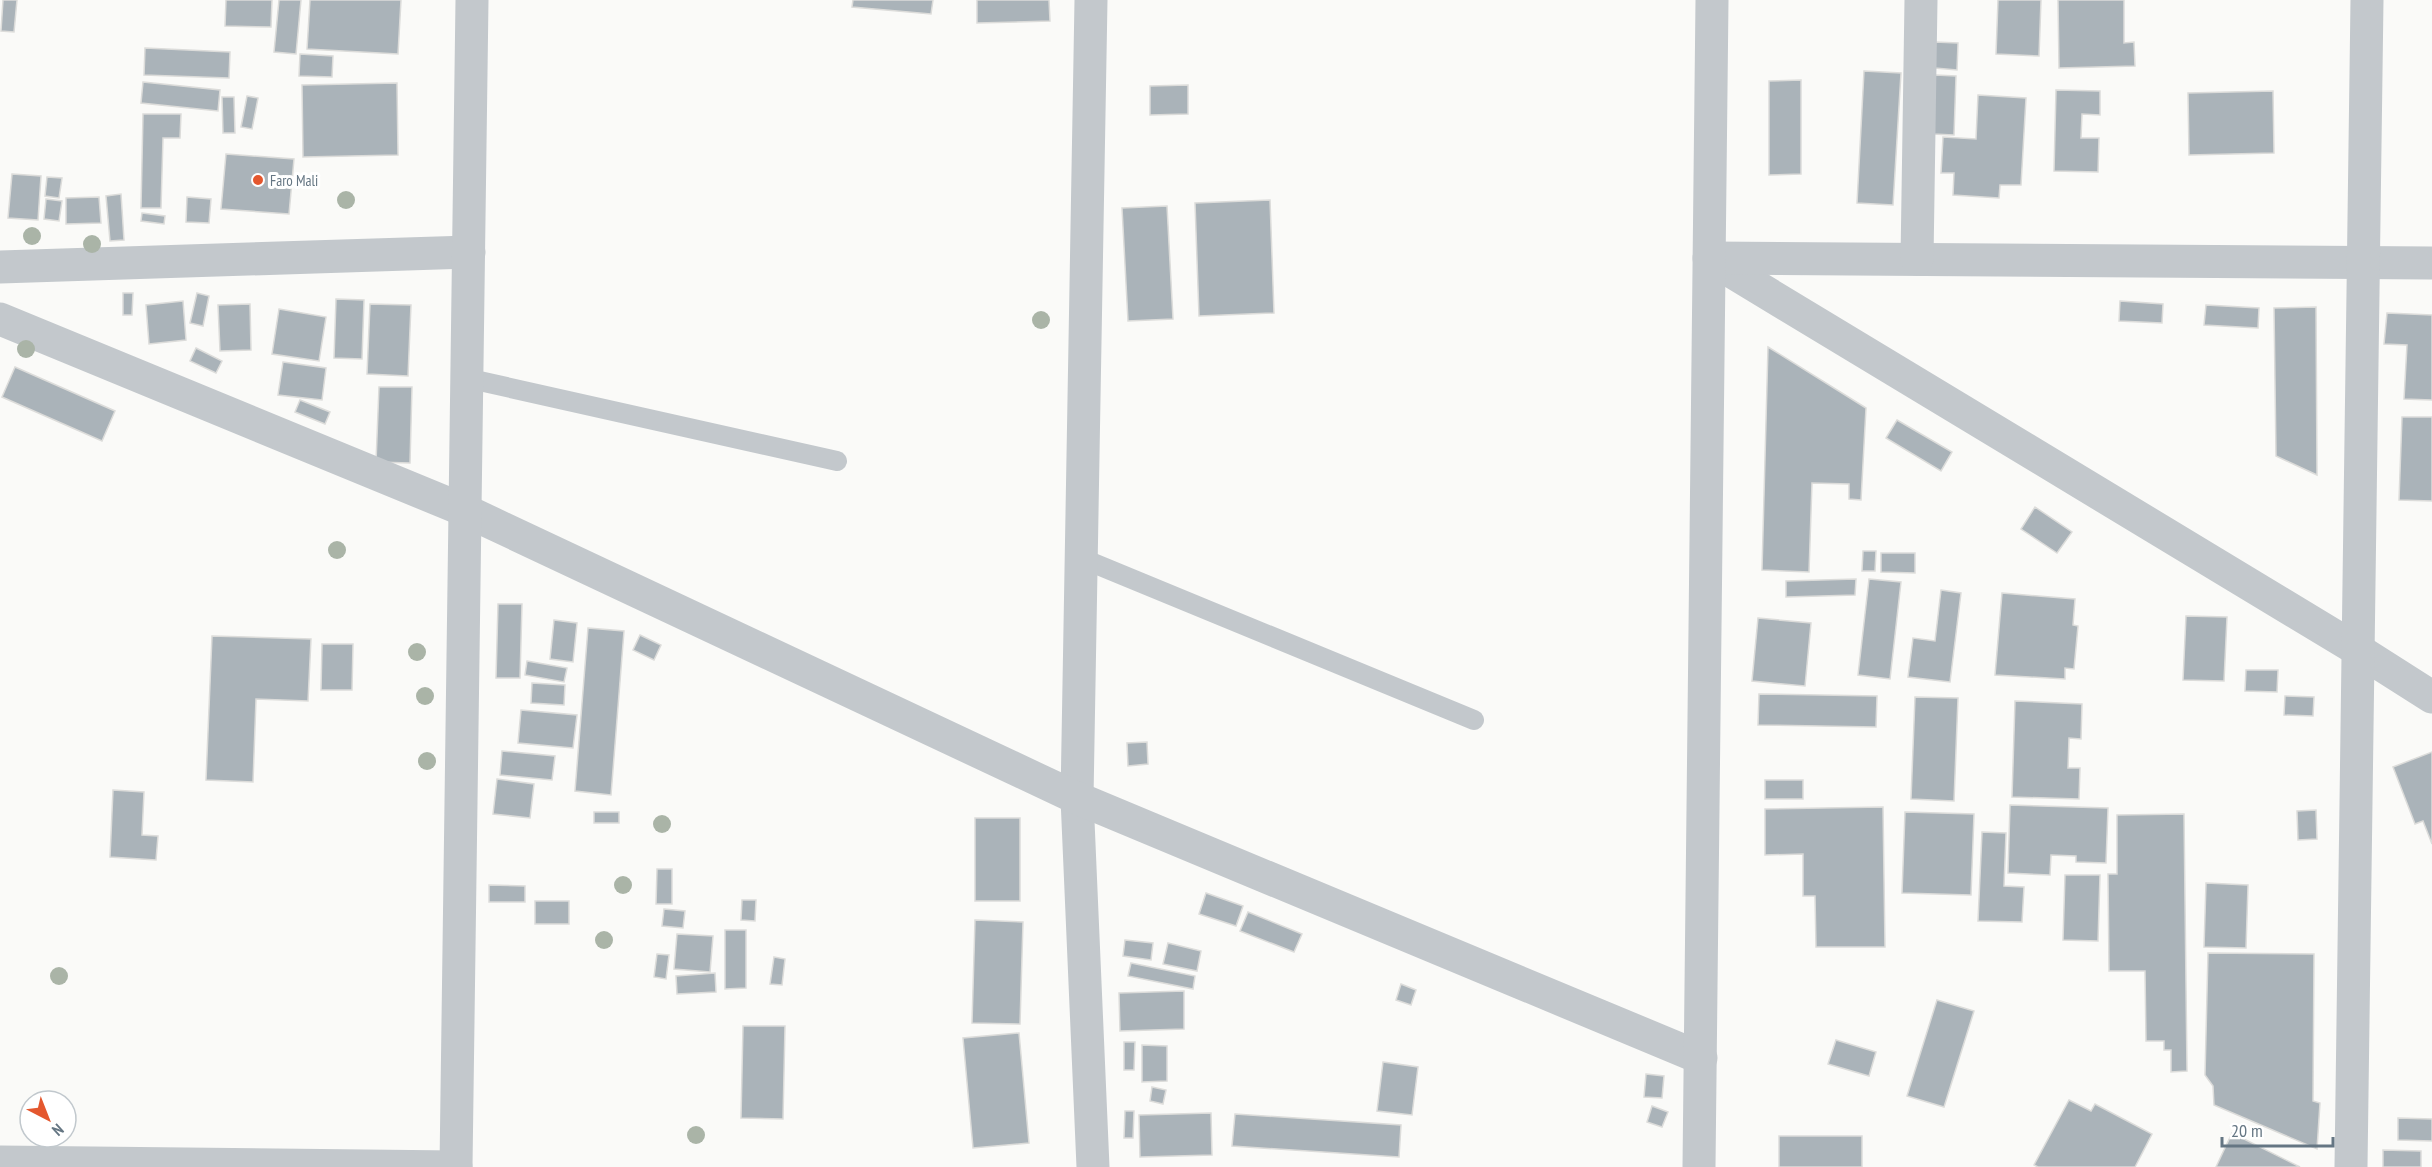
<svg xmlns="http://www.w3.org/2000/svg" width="2432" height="1167" font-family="'PT Sans Narrow',sans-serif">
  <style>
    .building { fill: #aab3b9; stroke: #dcdcda; stroke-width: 1.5 }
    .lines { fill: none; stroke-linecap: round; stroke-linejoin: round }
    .service { stroke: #c3c8cc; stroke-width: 20 }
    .minor { stroke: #c3c8cc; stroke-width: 33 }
    .tree { fill: #aab4a7 }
    .poi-dot { fill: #e4572e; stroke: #fff; stroke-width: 2 }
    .labels { text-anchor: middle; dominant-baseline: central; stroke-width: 6; stroke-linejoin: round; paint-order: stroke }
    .poi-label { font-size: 15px; fill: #657683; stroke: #fff; text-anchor: start }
  </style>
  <rect width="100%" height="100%" fill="#fafaf8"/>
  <g class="building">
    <polygon points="3,0 17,0 14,32 1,31"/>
    <polygon points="226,0 272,0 271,27 225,26"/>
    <polygon points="279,0 301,0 296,54 274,52"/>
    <polygon points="310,0 401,0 398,54 307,49"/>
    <polygon points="853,0 933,0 931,14 852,7"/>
    <polygon points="977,0 1049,0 1050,21 977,23"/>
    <polygon points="1998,0 2041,0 2039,56 1996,54"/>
    <polygon points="2058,0 2124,0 2124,43 2134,42 2135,66 2059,68"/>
    <polygon points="1935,42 1958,43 1957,70 1935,68"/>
    <polygon points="145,48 230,52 229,78 144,75"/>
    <polygon points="300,54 333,56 332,77 299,76"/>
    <polygon points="1864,71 1901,73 1893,205 1857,203"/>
    <polygon points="1935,75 1956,76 1954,135 1933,134"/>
    <polygon points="1801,80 1801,174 1769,175 1769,81"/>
    <polygon points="143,82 220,90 218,111 141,103"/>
    <polygon points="397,83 398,155 303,157 302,85"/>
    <polygon points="1188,85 1188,114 1150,115 1150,86"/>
    <polygon points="2056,90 2100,91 2100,115 2082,114 2081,138 2099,138 2098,172 2054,171"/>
    <polygon points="2273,91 2274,153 2189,155 2188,93"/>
    <polygon points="1978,95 2026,98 2021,185 2000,185 1999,198 1953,195 1954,173 1941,173 1943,137 1976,139"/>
    <polygon points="247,96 258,98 252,129 241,127"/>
    <polygon points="222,97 234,97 235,133 223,133"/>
    <polygon points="143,114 181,114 180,138 163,138 161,208 141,208"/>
    <polygon points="226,154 294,159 289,214 221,209"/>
    <polygon points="12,174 41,176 38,220 8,218"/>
    <polygon points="47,177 62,178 59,198 45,196"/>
    <polygon points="121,194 124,240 110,241 106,196"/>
    <polygon points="99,197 101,223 66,224 66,198"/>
    <polygon points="187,197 211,199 209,223 186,222"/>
    <polygon points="46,199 62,201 59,221 44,219"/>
    <polygon points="1270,200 1274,313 1199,316 1195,203"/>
    <polygon points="1167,206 1173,319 1128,321 1122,208"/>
    <polygon points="142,213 165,216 164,224 141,221"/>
    <polygon points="123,293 133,293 132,315 123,315"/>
    <polygon points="197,293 209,296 203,326 190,323"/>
    <polygon points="336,299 364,300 362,359 334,358"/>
    <polygon points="183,301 186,340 149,344 146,305"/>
    <polygon points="2120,301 2163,304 2162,323 2119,321"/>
    <polygon points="250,304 251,350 220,351 218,305"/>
    <polygon points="370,304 411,305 408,376 367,374"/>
    <polygon points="2206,305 2259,308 2258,328 2204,325"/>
    <polygon points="2316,307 2317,475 2276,456 2274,308"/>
    <polygon points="279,309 326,317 319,361 272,354"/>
    <polygon points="2387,313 2432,315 2432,400 2404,399 2407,345 2384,344"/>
    <polygon points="1768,347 1866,408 1861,500 1849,499 1849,484 1812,483 1809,572 1762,570"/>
    <polygon points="196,348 222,361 216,373 190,361"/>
    <polygon points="283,362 326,368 322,400 278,395"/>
    <polygon points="15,367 115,411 102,441 2,397"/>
    <polygon points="379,387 412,387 410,463 376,462"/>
    <polygon points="300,400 330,412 325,424 295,412"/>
    <polygon points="2402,417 2432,417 2432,501 2399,500"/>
    <polygon points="1897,420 1952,452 1941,471 1886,438"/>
    <polygon points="2035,507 2072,532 2057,553 2021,529"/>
    <polygon points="1863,551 1876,551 1875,571 1862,571"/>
    <polygon points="1881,553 1915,553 1915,573 1881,572"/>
    <polygon points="1856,579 1855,595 1786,597 1786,581"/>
    <polygon points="1869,579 1901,582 1890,679 1858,675"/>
    <polygon points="1941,590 1961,593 1950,682 1908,677 1913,638 1935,641"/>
    <polygon points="2002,593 2075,599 2073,625 2078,626 2074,669 2065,668 2065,679 1995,675"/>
    <polygon points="498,604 522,604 520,678 496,678"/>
    <polygon points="2186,616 2227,617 2224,681 2183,680"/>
    <polygon points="1758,618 1811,623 1805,686 1752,681"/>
    <polygon points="554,620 577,623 573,662 550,659"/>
    <polygon points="588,628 624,631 611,795 575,791"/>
    <polygon points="640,635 661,645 654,660 633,650"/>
    <polygon points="212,636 311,639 308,701 256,699 253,782 206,780"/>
    <polygon points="322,644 353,644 352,690 321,690"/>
    <polygon points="527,661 567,668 564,682 525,675"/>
    <polygon points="2246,670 2278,670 2277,692 2245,691"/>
    <polygon points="532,683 565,685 564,705 531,703"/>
    <polygon points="1759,694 1877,696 1876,727 1758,725"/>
    <polygon points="2285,696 2314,697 2313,716 2284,715"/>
    <polygon points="1915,697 1958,698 1954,801 1911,799"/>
    <polygon points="2015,701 2082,704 2081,739 2069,738 2068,768 2080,768 2079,799 2012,797"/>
    <polygon points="521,710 577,715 573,748 518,743"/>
    <polygon points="1147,742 1148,764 1128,766 1127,743"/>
    <polygon points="502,751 555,756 552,780 500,775"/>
    <polygon points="2432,752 2432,844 2423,821 2415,824 2393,767"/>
    <polygon points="497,779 534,784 530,818 493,814"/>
    <rect x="1765" y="780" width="38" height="19"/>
    <polygon points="113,790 144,792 142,835 158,836 156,860 110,857"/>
    <polygon points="2010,805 2108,808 2106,863 2076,862 2076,856 2051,855 2050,875 2008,873"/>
    <polygon points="1883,807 1885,947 1816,947 1815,896 1803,896 1803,854 1765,855 1765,809"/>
    <polygon points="2316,810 2317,839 2298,840 2297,811"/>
    <rect x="594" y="812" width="25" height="11"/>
    <polygon points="1905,812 1974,814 1971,895 1902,893"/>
    <polygon points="2184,814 2187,1071 2171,1072 2171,1050 2164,1050 2164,1041 2146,1041 2145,971 2109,971 2108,874 2117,874 2117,815"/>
    <rect x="975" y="818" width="45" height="83"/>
    <polygon points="1982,832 2006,833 2004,886 2024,887 2022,922 1978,921"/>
    <polygon points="657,869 672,869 672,904 656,904"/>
    <polygon points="2065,875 2100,875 2098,941 2063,940"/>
    <polygon points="2206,883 2248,885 2246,948 2204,947"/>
    <polygon points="489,885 525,886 525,902 489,902"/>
    <polygon points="1206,893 1243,906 1236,926 1199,914"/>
    <polygon points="742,900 756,900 755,921 741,920"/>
    <rect x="535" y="901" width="34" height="23"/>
    <polygon points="664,909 685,911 683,928 662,926"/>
    <polygon points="1248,912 1302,934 1294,952 1240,931"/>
    <polygon points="975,920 1023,922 1020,1024 972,1023"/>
    <polygon points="725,930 746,930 746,988 725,989"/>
    <polygon points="677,934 713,936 710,972 674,969"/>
    <polygon points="1125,940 1153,943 1151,960 1123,956"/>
    <polygon points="1168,943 1201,951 1197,971 1163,964"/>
    <polygon points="2208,953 2314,954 2313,1101 2320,1103 2317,1149 2214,1105 2213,1086 2205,1075"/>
    <polygon points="657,954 669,955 666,979 654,977"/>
    <polygon points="774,957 785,959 782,985 770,984"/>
    <polygon points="1131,963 1195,976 1193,989 1128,976"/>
    <polygon points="715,973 716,992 677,994 676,976"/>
    <polygon points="1401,984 1416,990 1411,1005 1396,1000"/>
    <polygon points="1184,991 1184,1029 1120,1031 1119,993"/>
    <polygon points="1937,1000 1974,1011 1944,1107 1907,1096"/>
    <polygon points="743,1026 785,1026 783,1119 741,1118"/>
    <polygon points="1019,1033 1029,1143 973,1148 963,1038"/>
    <polygon points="1836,1040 1876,1052 1869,1076 1828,1064"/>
    <polygon points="1124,1042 1135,1042 1134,1070 1124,1070"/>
    <polygon points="1142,1045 1167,1046 1167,1081 1142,1082"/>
    <polygon points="1383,1062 1418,1067 1412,1115 1377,1111"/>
    <polygon points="1646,1074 1664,1076 1662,1098 1644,1097"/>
    <polygon points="1152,1087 1166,1090 1163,1104 1150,1101"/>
    <polygon points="2069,1100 2091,1111 2095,1104 2152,1134 2135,1167 2038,1167 2034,1165"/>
    <polygon points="1652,1106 1668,1112 1662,1127 1647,1122"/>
    <polygon points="1125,1111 1134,1111 1133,1138 1124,1138"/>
    <polygon points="1211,1113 1212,1155 1140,1157 1139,1115"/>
    <polygon points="1235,1114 1401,1125 1399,1157 1232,1146"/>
    <polygon points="2398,1118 2432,1119 2432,1141 2398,1140"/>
    <polygon points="2232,1133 2300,1167 2216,1167"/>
    <rect x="1779" y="1136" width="83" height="31"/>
    <polygon points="2383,1150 2421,1151 2421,1167 2383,1167"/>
  </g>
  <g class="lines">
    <g class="service">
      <polyline points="466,378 837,461"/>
      <polyline points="1081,558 1474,720"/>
    </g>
    <g class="minor">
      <polyline points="1091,0 1077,798 1093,1167"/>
      <polyline points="1709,258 2358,650 2432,697"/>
      <polyline points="1711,258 2432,263"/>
      <polyline points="1917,259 1921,0"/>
      <polyline points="0,267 469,252"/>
      <polyline points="0,319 464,510 1077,798 1701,1058"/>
      <polyline points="0,1162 456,1167"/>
      <polyline points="456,1167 472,0"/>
      <polyline points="1699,1167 1712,0"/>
      <polyline points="2351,1167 2367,0"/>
    </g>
  </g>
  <g class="tree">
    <circle cx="346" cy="200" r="9"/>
    <circle cx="32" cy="236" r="9"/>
    <circle cx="92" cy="244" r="9"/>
    <circle cx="1041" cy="320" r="9"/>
    <circle cx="26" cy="349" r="9"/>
    <circle cx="337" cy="550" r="9"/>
    <circle cx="417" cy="652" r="9"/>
    <circle cx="425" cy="696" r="9"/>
    <circle cx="427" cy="761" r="9"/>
    <circle cx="662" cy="824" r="9"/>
    <circle cx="623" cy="885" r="9"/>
    <circle cx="604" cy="940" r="9"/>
    <circle cx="59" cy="976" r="9"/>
    <circle cx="696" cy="1135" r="9"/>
  </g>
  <circle class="poi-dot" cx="258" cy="180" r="6"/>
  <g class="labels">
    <g class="poi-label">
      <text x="270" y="180">Faro Mali</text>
    </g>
  </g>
  <g transform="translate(48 1119) rotate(138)"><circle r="28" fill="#ffffff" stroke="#c1c8cd" stroke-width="1.5"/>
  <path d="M0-4.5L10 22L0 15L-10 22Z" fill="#e4572e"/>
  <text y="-9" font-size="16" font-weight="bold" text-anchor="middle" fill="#657683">N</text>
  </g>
  <path d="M2222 1137v9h111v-9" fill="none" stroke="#657683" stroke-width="3"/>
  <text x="2231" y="1137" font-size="18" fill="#657683" stroke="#ffffff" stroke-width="4.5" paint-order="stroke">20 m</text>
</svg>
